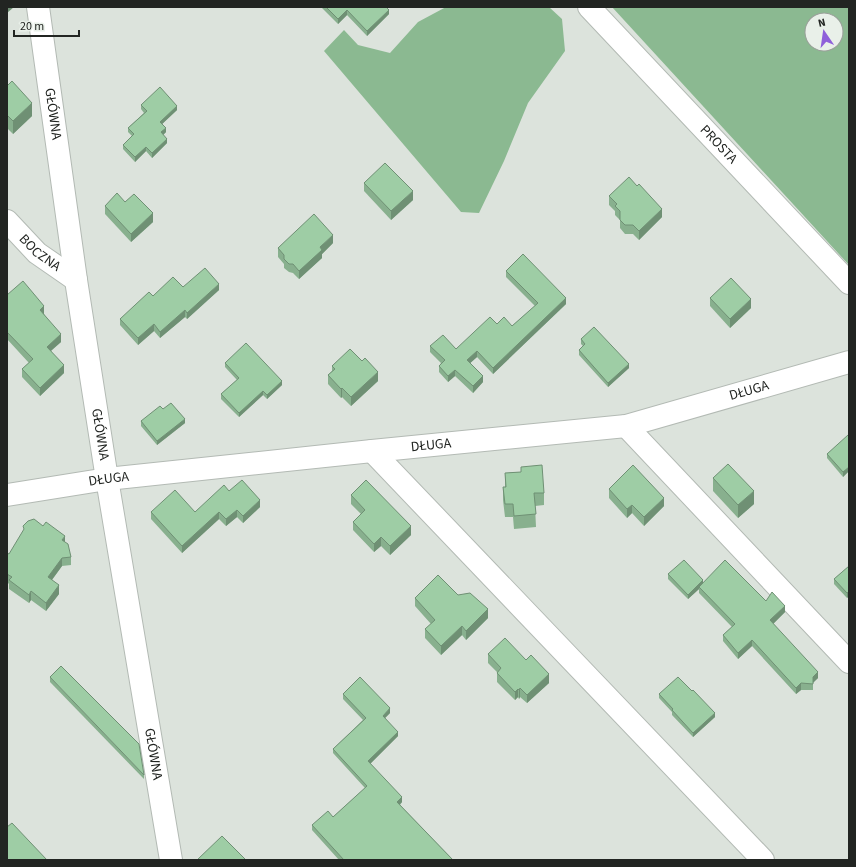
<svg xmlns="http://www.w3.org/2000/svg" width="856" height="867" font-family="'Source Sans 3',sans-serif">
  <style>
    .forest { fill: #8bb991; fill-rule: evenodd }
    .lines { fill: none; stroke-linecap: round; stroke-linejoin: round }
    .minor-casing { stroke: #b3bab4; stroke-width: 24 }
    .minor { stroke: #fff; stroke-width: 22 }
    .wall { fill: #88b08e }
    .shaded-wall { fill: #6f9074 }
    .building { fill: #9ecda5; stroke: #6f9074 }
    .labels { text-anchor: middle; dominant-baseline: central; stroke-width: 3.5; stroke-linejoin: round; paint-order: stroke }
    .street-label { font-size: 14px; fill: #222522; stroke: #e9f0e9 }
  </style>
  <rect width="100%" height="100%" fill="#dce3dc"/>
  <g class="forest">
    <polygon points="446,7 549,7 562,19 565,51 528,103 504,161 479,213 461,212 324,51 344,30 358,45 390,53 418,22"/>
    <path d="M612,7H849V265ZM812,20H836V44H812Z"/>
  </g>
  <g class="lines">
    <defs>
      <g id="minor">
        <path id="s1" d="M38,7L76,280L107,479L171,860"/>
        <path id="s2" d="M589,7L849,283"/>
        <path id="s3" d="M7,221L37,253L76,280"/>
        <polyline points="626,426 849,662"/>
        <polyline points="372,451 763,860"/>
        <path id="s4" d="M7,495L107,479L372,451L626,426L849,362"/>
      </g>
    </defs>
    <use href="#minor" class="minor-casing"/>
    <use href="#minor" class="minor"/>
  </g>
  <g class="wall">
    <polygon points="322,7 386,7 389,14 367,36 347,15 338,24 322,8"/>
    <polygon points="7,86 32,116 13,134 7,128"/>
    <polygon points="141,105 177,110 162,124 166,132 163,135 167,143 152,158 146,151 135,162 123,149 123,145 132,136 128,132 128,128 144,113 141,109"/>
    <polygon points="364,183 413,200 391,220 364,191"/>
    <polygon points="609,196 662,217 639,240 633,234 625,234 620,228 620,220 615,215 615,211 609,205"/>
    <polygon points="125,202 153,222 131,242 105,214 105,206"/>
    <polygon points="333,243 322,254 322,258 299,279 293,273 289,272 284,268 284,264 278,257 278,248"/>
    <polygon points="506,271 566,304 493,374 477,357 470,363 483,382 473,393 455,376 448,382 439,372 439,366 441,363 430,352 430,346 456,349 497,324 512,326 535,306 506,277"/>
    <polygon points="183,287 219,290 187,319 185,317 160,338 154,331 138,345 120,325 120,319 153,296"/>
    <polygon points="7,295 44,314 61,342 51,351 64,373 40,396 22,377 22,369 29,363 7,339"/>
    <polygon points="710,298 751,308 730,328 710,306"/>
    <polygon points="581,339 629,368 608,387 579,355 579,350 583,346 581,344"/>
    <polygon points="225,363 282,385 267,399 263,395 239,417 221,399 221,394 237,380 225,367"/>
    <polygon points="332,366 378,381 351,406 342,397 341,398 328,384 328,375 332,371"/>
    <polygon points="163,409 185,423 157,445 141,426 141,421"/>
    <polygon points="849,436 849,471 843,477 827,458 827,454"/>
    <polygon points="521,467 544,493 544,505 535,506 536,527 514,529 513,517 505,517 503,500 503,487 505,487 505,473 521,472"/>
    <polygon points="713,478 754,504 738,518 713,491"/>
    <polygon points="609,489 664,506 644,526 632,513 627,518 609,498"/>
    <polygon points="229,491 260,507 243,523 237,517 226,526 219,519 182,553 151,519 151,512 195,512"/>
    <polygon points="351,495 411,535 390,555 381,546 374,552 353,530 353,522 361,514 351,504"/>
    <polygon points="65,542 71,557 71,565 62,566 52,580 59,594 46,611 31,600 29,603 9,589 9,584 7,582 7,553 9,554"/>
    <polygon points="849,566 849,596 847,598 834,584 834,579"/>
    <polygon points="668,574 703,583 766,601 785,612 773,624 818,678 813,682 813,690 801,690 796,694 752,646 738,659 723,641 723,635 732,627 699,593 699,589 688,599 668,579"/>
    <polygon points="458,595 488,618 466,640 462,635 441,655 425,638 425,629 431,624 415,606 415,598"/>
    <polygon points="488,654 549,683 527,703 520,697 519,699 518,697 515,700 497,682 497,672 488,663"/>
    <polygon points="50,677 144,775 144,779 50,682"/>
    <polygon points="343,694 390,713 385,718 398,736 370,764 402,802 400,805 453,860 339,860 312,830 312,825 333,817 365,788 333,753 333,749 363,720 343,699"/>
    <polygon points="659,694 715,717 693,737 672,715 672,712 659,698"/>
  </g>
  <g class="shaded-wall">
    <polygon points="7,7 14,7 7,13"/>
    <polygon points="347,10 347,15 338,24 338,19"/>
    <polygon points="389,10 389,14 367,36 367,31"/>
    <polygon points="32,103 32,116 13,134 13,121"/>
    <polygon points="177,106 177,110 160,126 160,122"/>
    <polygon points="166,128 166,132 161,137 161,132"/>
    <polygon points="167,139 167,143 152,158 152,153"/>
    <polygon points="146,147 146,151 135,162 135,157"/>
    <polygon points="413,191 413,200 391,220 391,211"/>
    <polygon points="662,209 662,217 639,240 639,231"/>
    <polygon points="153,213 153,222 131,242 131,234"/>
    <polygon points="333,235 333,243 322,254 322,258 299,279 299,271 320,247"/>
    <polygon points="8,245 8,258 7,259 7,246"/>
    <polygon points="219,284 219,290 187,319 187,313"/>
    <polygon points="566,298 566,304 493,374 493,368"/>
    <polygon points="751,299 751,308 730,328 730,319"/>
    <polygon points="44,306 44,314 40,317 40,310"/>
    <polygon points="185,310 185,317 160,338 160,332"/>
    <polygon points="154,324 154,331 138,345 138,338"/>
    <polygon points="61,334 61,342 47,354 47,347"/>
    <polygon points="477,351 477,357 467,366 467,360"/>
    <polygon points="629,364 629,368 608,387 608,383"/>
    <polygon points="64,365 64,373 40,396 40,388"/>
    <polygon points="455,370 455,376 448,382 448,376"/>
    <polygon points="378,372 378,381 351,406 351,397"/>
    <polygon points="483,376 483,382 473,393 473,386"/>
    <polygon points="282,381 282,385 267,399 267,395"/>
    <polygon points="342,388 342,397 341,398 341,389"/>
    <polygon points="263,391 263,395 239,417 239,413"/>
    <polygon points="185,419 185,423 157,445 157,441"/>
    <polygon points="849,467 849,471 843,477 843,472"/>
    <polygon points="754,491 754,504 738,518 738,505"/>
    <polygon points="664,498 664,506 644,526 644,517"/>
    <polygon points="260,500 260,507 243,523 243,516"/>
    <polygon points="632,505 632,513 627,518 627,509"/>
    <polygon points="237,510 237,517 226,526 226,519"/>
    <polygon points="219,512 219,519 182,553 182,546"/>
    <polygon points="411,526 411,535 390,555 390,546"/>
    <polygon points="65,536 65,545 62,540"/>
    <polygon points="381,537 381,546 374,552 374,544"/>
    <polygon points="62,558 62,566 48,585 48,577"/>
    <polygon points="703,580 703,585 699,587 699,589 688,599 688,595"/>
    <polygon points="59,585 59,594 46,611 46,603"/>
    <polygon points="31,591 31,600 29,603 29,595"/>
    <polygon points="849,591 849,596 847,598 847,593"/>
    <polygon points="785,606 785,612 770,627 770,620"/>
    <polygon points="488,609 488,618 466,640 466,631"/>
    <polygon points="462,626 462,635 441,655 441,646"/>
    <polygon points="752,640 752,646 738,659 738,653"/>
    <polygon points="818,672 818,678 813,683 813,677"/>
    <polygon points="549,674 549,683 527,703 527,695"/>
    <polygon points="801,683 801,690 796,694 796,688"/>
    <polygon points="520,688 520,697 519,699 519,690"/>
    <polygon points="518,689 518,697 515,700 515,692"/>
    <polygon points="390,708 390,713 383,720 383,716"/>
    <polygon points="715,713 715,717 693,737 693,733"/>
    <polygon points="398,732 398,736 368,766 368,761"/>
    <polygon points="402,797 402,802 397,807 397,802"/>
  </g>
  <g class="building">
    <polygon points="326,7 386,7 389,10 367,31 347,10 338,19"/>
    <polygon points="12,81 32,103 13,121 7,115 7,86"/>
    <polygon points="160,87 177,106 160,122 166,128 161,132 167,139 152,153 146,147 135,157 123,145 134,134 128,128 147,111 141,105"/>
    <polygon points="385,163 413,191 391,211 364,183"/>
    <polygon points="629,177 637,186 639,184 662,209 639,231 633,225 625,225 620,220 620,211 615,206 617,204 609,196"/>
    <polygon points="117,193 125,202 134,194 153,213 131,234 105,206"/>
    <polygon points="314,214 333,235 320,247 322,250 299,271 293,264 289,264 284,259 284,255 278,248"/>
    <polygon points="523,254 566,298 493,368 477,351 467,360 483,376 473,386 455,370 448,376 439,366 445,360 430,346 443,335 456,349 490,317 497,324 504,317 512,326 538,303 506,271"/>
    <polygon points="205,268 219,284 187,313 185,310 160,332 154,324 138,338 120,319 149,292 153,296 173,277 183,287"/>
    <polygon points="731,278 751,299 730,319 710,298"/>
    <polygon points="23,281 44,306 40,310 61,334 47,347 64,365 40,388 22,369 33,359 7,332 7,295"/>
    <polygon points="594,327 629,364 608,383 579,350 585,344 581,339"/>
    <polygon points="246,343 282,381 267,395 263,391 239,413 221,394 239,378 225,363"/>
    <polygon points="350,349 362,361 365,358 378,372 351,397 342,388 341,389 328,375 335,369 332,366"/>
    <polygon points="171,403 185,419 157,441 141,421 160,406 163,409"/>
    <polygon points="848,435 849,436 849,467 843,472 827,454"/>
    <polygon points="728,464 754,491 738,505 713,478"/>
    <polygon points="542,465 544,493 534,493 536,514 514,516 513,504 505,504 503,487 506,487 505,473 521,472 521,467"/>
    <polygon points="633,465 664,498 644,517 632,505 627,509 609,489"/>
    <polygon points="242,480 260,500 243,516 237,510 226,519 219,512 182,546 151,512 175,490 195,512 224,485 229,491"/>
    <polygon points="366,480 411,526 390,546 381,537 374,544 353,522 365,510 351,495"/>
    <polygon points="34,519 43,526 46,522 65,536 62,540 68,544 71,557 62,558 48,577 59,585 46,603 31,591 29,595 9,580 12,577 7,574 7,553 9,554 24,529 23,526 28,521"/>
    <polygon points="684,560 703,580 688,595 668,574"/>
    <polygon points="725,560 766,601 772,592 785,606 770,620 818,672 813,677 813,684 801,683 796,688 752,640 738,653 723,635 735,624 699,587"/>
    <polygon points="849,566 849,591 847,593 834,579"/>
    <polygon points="438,575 458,595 470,593 488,609 466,631 462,626 441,646 425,629 435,620 415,598"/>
    <polygon points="505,638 526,660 531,655 549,674 527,695 520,688 519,690 518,689 515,692 497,673 501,668 488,654"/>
    <polygon points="61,666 139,744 144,775 50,677"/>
    <polygon points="360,677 390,708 383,716 398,732 368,761 402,797 397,802 453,860 344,860 312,825 328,811 333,817 367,786 333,749 366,718 343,694"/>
    <polygon points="678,677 692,691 693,690 715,713 693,733 672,710 673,709 659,694"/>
    <polygon points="12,823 47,860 7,860 7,827"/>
    <polygon points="222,836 245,859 244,860 197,860"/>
  </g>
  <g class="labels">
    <g class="street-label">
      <text stroke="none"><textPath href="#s1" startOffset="108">GŁÓWNA</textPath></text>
      <text stroke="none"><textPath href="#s2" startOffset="189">PROSTA</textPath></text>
      <text stroke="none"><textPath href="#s3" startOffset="46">BOCZNA</textPath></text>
      <text stroke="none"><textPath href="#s4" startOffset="751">DŁUGA</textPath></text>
      <text stroke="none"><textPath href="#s1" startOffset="432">GŁÓWNA</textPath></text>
      <text stroke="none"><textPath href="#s4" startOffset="427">DŁUGA</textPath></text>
      <text stroke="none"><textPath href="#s4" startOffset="103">DŁUGA</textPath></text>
      <text stroke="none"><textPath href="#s1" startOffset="756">GŁÓWNA</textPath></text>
    </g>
  </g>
  <rect width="856" height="867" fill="none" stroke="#222522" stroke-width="16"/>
  <g transform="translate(824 32) rotate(347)"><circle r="19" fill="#e9f0e9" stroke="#999f99"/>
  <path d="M0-3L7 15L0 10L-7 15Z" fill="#8f60da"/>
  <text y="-6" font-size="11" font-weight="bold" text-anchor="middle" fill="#222522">N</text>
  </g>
  <path d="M14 30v6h65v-6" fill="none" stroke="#222522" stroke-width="2"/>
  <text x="20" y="30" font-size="12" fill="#222522" stroke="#e9f0e9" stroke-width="3" paint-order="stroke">20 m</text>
</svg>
